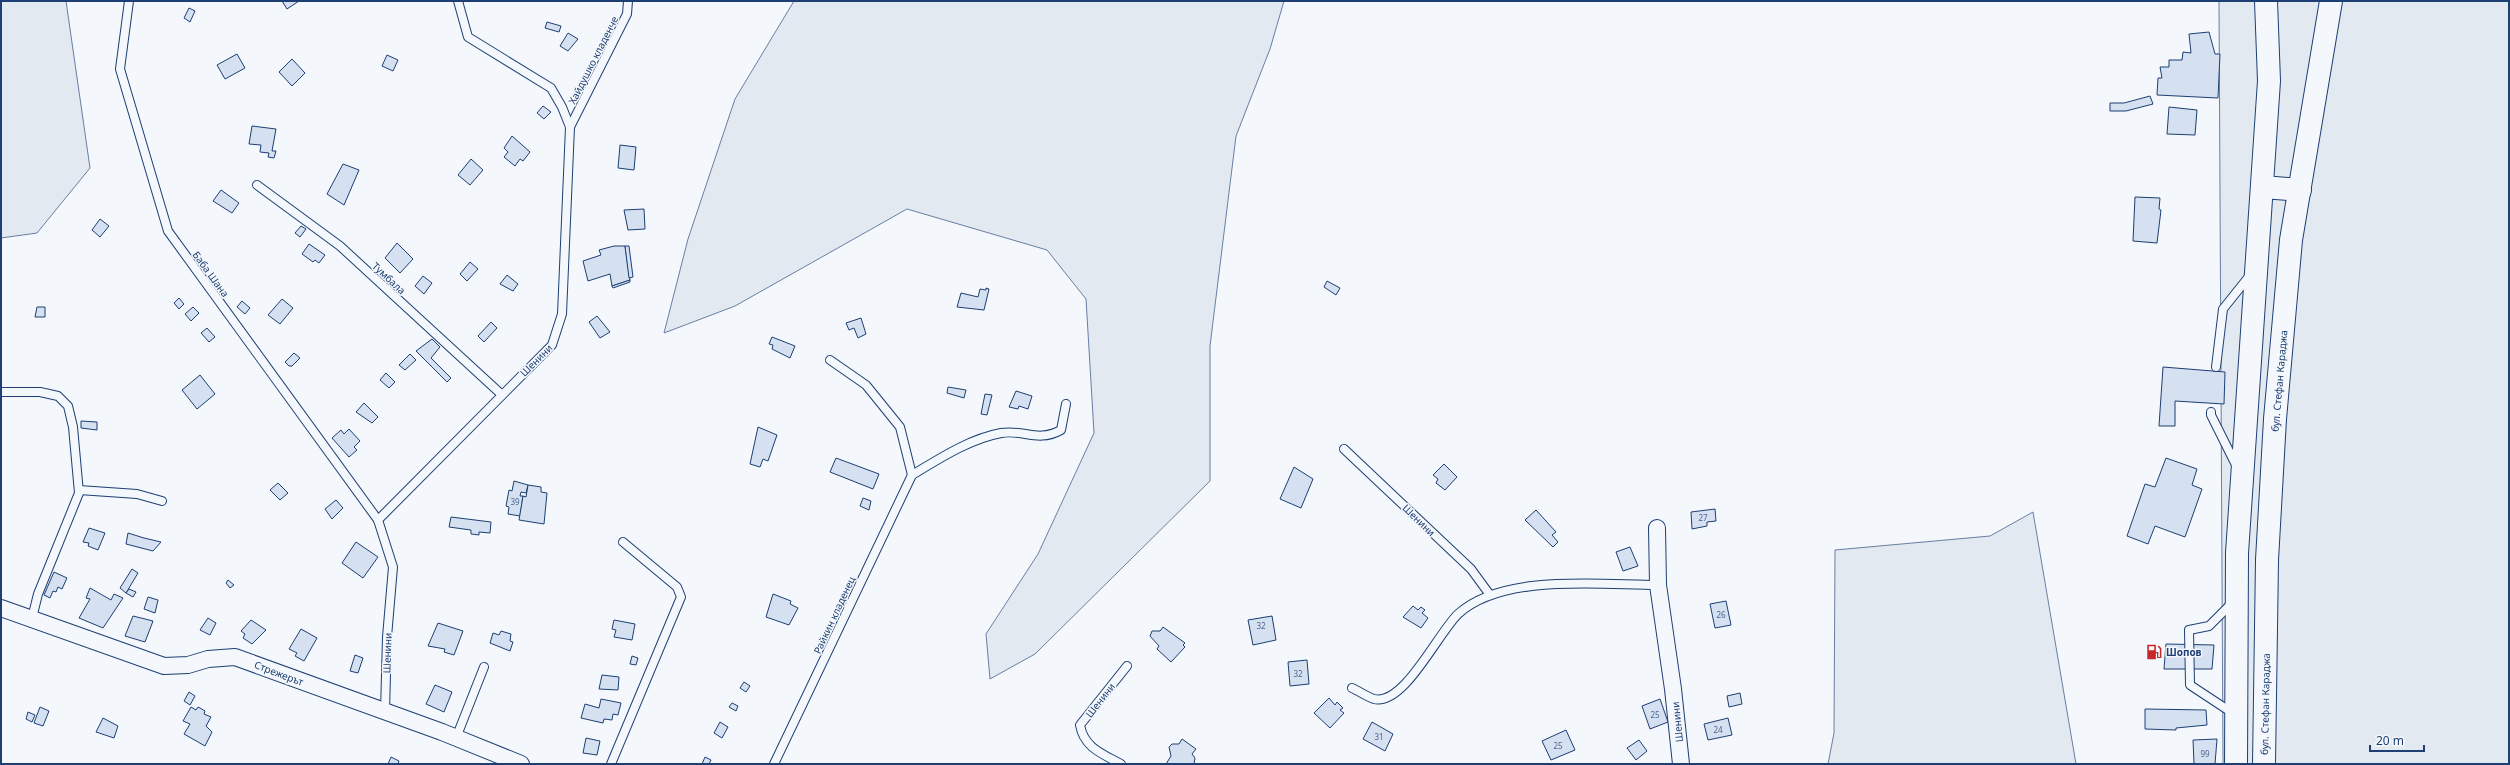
<svg xmlns="http://www.w3.org/2000/svg" width="2510" height="765" font-family="'Noto Sans',sans-serif">
  <style>
    .green { fill: #e3e9f0; stroke: #687fa3 }
    .building { fill: #d5e0f0; stroke: #1d3f73 }
    .lines { fill: none; stroke-linecap: round; stroke-linejoin: round }
    .service-casing { stroke: #1d3f73; stroke-width: 10 }
    .minor-casing { stroke: #1d3f73; stroke-width: 18 }
    .secondary-casing { stroke: #1d3f73; stroke-width: 24 }
    .service { stroke: #f4f7fb; stroke-width: 8 }
    .minor { stroke: #f4f7fb; stroke-width: 16 }
    .secondary { stroke: #f4f7fb; stroke-width: 22 }
    .labels { text-anchor: middle; dominant-baseline: central; stroke-width: 3; stroke-linejoin: round; paint-order: stroke }
    .number-label { font-size: 8px; fill: #4b6792 }
    .street-label { font-size: 10px; fill: #1d3f73; stroke: #f4f7fb }
    .poi-label { font-size: 10px; font-weight: bold; fill: #1d3f73; stroke: #f4f7fb; text-anchor: start }
  </style>
  <rect width="100%" height="100%" fill="#f4f7fb"/>
  <g class="green">
    <polygon points="1,1 66,1 90,168 37,233 1,238"/>
    <polygon points="794,1 1284,1 1270,49 1236,136 1210,346 1210,481 1035,654 990,679 986,634 1038,554 1094,433 1086,299 1047,250 907,209 735,306 664,333 688,239 735,99"/>
    <polygon points="2219,1 2509,1 2509,764 2223,764"/>
    <polygon points="2033,512 2076,764 1828,764 1834,733 1835,550 1990,536"/>
  </g>
  <g class="building">
    <polygon points="282,1 299,1 287,9"/>
    <polygon points="189,8 195,11 190,22 184,18"/>
    <polygon points="547,22 561,26 559,32 545,28"/>
    <polygon points="2209,32 2215,54 2220,54 2218,98 2157,95 2158,78 2162,78 2160,67 2169,67 2169,60 2182,60 2183,52 2191,53 2189,34"/>
    <polygon points="568,33 578,39 568,51 560,46"/>
    <polygon points="237,54 245,68 225,79 217,65"/>
    <polygon points="387,55 398,60 393,71 382,66"/>
    <polygon points="292,59 305,73 292,86 279,72"/>
    <polygon points="2150,96 2153,104 2126,111 2110,111 2110,103 2124,103"/>
    <polygon points="543,106 551,112 544,119 537,113"/>
    <polygon points="2169,107 2197,110 2195,135 2167,134"/>
    <polygon points="252,126 276,129 272,151 276,151 274,158 268,157 269,153 260,152 261,145 249,144"/>
    <polygon points="512,136 530,152 523,161 520,159 515,166 504,157 508,152 504,148"/>
    <polygon points="620,145 636,147 634,170 618,168"/>
    <polygon points="471,159 483,170 470,185 458,175"/>
    <polygon points="343,164 359,170 344,205 327,194"/>
    <polygon points="221,190 239,203 232,213 213,201"/>
    <polygon points="2135,197 2160,198 2159,209 2161,210 2157,243 2133,241"/>
    <polygon points="644,209 645,229 628,230 624,210"/>
    <polygon points="100,219 109,226 100,237 92,230"/>
    <polygon points="301,226 306,229 300,237 295,233"/>
    <polygon points="397,243 413,259 400,273 385,258"/>
    <polygon points="309,244 325,255 319,263 315,260 313,262 302,254"/>
    <polygon points="614,246 625,246 630,280 612,286 610,274 588,281 583,261 601,255 599,250"/>
    <polygon points="625,246 629,246 633,277 629,278"/>
    <polygon points="470,262 478,269 467,281 460,274"/>
    <polygon points="507,275 518,284 513,291 500,284"/>
    <polygon points="423,276 432,283 424,294 415,286"/>
    <polygon points="630,280 630,282 613,288 612,286"/>
    <polygon points="1327,281 1340,288 1336,295 1324,287"/>
    <polygon points="986,288 989,289 984,310 957,307 961,293 978,297 980,289 986,290"/>
    <polygon points="179,298 184,304 179,309 174,303"/>
    <polygon points="282,299 293,308 280,324 268,315"/>
    <polygon points="242,301 250,308 245,314 237,307"/>
    <polygon points="37,307 45,307 45,317 35,317"/>
    <polygon points="193,307 199,313 191,321 185,314"/>
    <polygon points="597,316 610,332 600,338 589,322"/>
    <polygon points="861,318 866,334 858,338 854,328 849,330 846,323"/>
    <polygon points="491,322 497,328 484,342 478,336"/>
    <polygon points="207,328 215,337 209,342 201,333"/>
    <polygon points="772,337 795,346 790,358 772,349 773,345 769,344"/>
    <polygon points="432,339 440,347 431,358 451,378 447,382 416,351"/>
    <polygon points="294,353 300,358 292,366 289,366 285,362"/>
    <polygon points="410,354 416,360 405,370 399,365"/>
    <polygon points="2163,367 2225,372 2224,404 2175,401 2175,426 2159,426"/>
    <polygon points="386,373 395,382 389,388 380,380"/>
    <polygon points="200,375 215,394 197,409 182,390"/>
    <polygon points="948,387 966,390 964,398 947,393"/>
    <polygon points="1016,391 1032,396 1028,409 1019,406 1018,409 1009,407"/>
    <polygon points="985,394 992,395 987,415 981,414"/>
    <polygon points="364,403 378,417 372,423 356,412"/>
    <polygon points="81,421 97,422 97,430 81,428"/>
    <polygon points="758,427 777,435 768,461 763,459 760,467 750,464"/>
    <polygon points="349,429 360,441 354,447 357,450 349,457 332,438 341,430 344,434"/>
    <polygon points="836,458 879,474 873,489 830,472"/>
    <polygon points="2166,458 2197,469 2192,485 2202,489 2185,537 2155,526 2148,544 2127,536 2145,484 2155,487"/>
    <polygon points="1444,464 1457,477 1445,490 1436,483 1438,479 1433,475"/>
    <polygon points="1294,467 1313,479 1301,508 1280,499"/>
    <polygon points="514,481 528,485 526,493 521,492 520,496 523,496 520,516 508,514 509,507 506,506 509,490 512,491"/>
    <polygon points="278,483 288,493 280,500 270,490"/>
    <polygon points="528,485 541,487 541,492 547,493 544,524 519,520 523,496 526,497"/>
    <polygon points="863,498 871,501 869,510 860,506"/>
    <polygon points="336,500 343,508 332,519 325,509"/>
    <polygon points="1715,509 1716,521 1707,522 1707,526 1692,529 1691,512"/>
    <polygon points="1536,510 1556,532 1552,535 1558,542 1553,547 1525,520"/>
    <polygon points="451,517 491,522 490,533 479,532 479,535 471,534 471,530 449,527"/>
    <polygon points="89,528 105,533 98,550 88,546 89,543 83,542"/>
    <polygon points="128,533 144,538 161,542 153,551 126,544"/>
    <polygon points="356,542 378,557 363,578 342,563"/>
    <polygon points="1630,547 1638,566 1623,571 1616,552"/>
    <polygon points="132,569 138,573 126,593 120,588"/>
    <polygon points="54,572 67,578 62,589 58,587 56,592 53,591 50,598 44,595"/>
    <polygon points="228,580 234,585 230,588 226,583"/>
    <polygon points="90,588 111,600 114,594 123,598 103,628 79,618 90,599 86,598"/>
    <polygon points="129,589 136,592 133,597 126,593"/>
    <polygon points="773,594 791,601 790,604 798,608 789,625 766,617"/>
    <polygon points="148,597 158,600 155,613 144,609"/>
    <polygon points="1726,601 1731,625 1715,628 1710,604"/>
    <polygon points="1413,606 1418,610 1421,607 1425,610 1422,613 1428,618 1421,628 1403,617"/>
    <polygon points="133,616 153,621 145,642 125,636"/>
    <polygon points="1272,616 1276,640 1253,645 1248,620"/>
    <polygon points="208,618 216,623 210,635 200,630"/>
    <polygon points="251,620 266,630 252,644 243,638 245,634 241,631"/>
    <polygon points="614,620 635,624 632,640 614,637 616,630 612,629"/>
    <polygon points="438,623 463,631 454,655 444,652 445,649 428,646"/>
    <polygon points="1163,627 1185,643 1183,645 1185,647 1171,662 1157,649 1159,646 1150,636 1152,631 1160,631"/>
    <polygon points="301,629 317,638 304,661 295,656 297,653 289,649"/>
    <polygon points="501,631 511,634 510,641 513,642 510,651 490,643 493,633 499,635"/>
    <polygon points="2166,644 2214,645 2212,669 2164,669"/>
    <polygon points="355,655 363,658 358,673 350,671"/>
    <polygon points="632,656 638,658 636,665 630,664"/>
    <polygon points="1307,660 1309,684 1290,686 1288,662"/>
    <polygon points="602,675 619,677 618,690 599,689"/>
    <polygon points="744,682 750,686 746,692 740,688"/>
    <polygon points="435,685 452,692 444,712 426,704"/>
    <polygon points="189,692 195,696 190,705 184,701"/>
    <polygon points="1740,693 1742,704 1729,707 1727,696"/>
    <polygon points="1329,698 1335,705 1337,702 1343,708 1340,710 1344,713 1330,728 1314,713"/>
    <polygon points="601,699 621,703 618,715 613,714 612,720 604,719 603,723 581,718 585,704 599,708"/>
    <polygon points="1660,699 1668,722 1650,729 1642,706"/>
    <polygon points="732,703 738,706 736,711 729,707"/>
    <polygon points="40,707 49,711 43,726 34,723"/>
    <polygon points="191,707 196,710 198,707 200,708 205,711 204,714 211,717 206,726 212,732 205,746 184,734 190,724 183,721"/>
    <polygon points="2145,709 2206,710 2207,725 2176,728 2176,730 2145,729"/>
    <polygon points="28,712 35,715 32,722 26,719"/>
    <polygon points="103,718 118,726 114,738 96,732"/>
    <polygon points="1728,718 1732,735 1708,740 1704,724"/>
    <polygon points="720,722 728,727 722,738 714,733"/>
    <polygon points="1372,722 1393,734 1385,751 1363,739"/>
    <polygon points="1566,730 1575,750 1551,760 1542,741"/>
    <polygon points="586,738 600,741 597,755 583,753"/>
    <polygon points="1182,739 1196,749 1192,754 1195,758 1194,764 1166,764 1171,756 1169,747 1172,744 1179,744"/>
    <polygon points="1639,740 1647,751 1636,760 1627,748"/>
    <polygon points="2193,740 2217,739 2215,764 2194,764"/>
    <polygon points="391,757 399,761 398,764 388,764"/>
    <polygon points="705,757 711,760 709,764 702,764"/>
  </g>
  <g class="lines">
    <defs>
      <g id="service">
        <polyline points="129,1 120,69 168,231 378,520"/>
        <polyline points="570,127 627,14 628,1"/>
        <polyline points="257,185 340,246 501,394"/>
        <polyline points="830,360 866,385 900,427 912,475"/>
        <polyline points="2216,367 2223,309 2251,274"/>
        <polyline points="1,392 40,392 58,396 68,406 73,427 79,493 38,594 32,618"/>
        <polyline points="2211,412 2211,415 2237,467"/>
        <polyline points="1344,449 1471,569 1490,595"/>
        <path d="M912,475C939,459 969,439 1001,433C1024,429 1037,443 1061,430L1066,404"/>
        <polyline points="79,490 137,494 162,501"/>
        <polyline points="2233,602 2209,626 2189,630 2190,685 2234,714"/>
        <path d="M1352,688C1359,691 1367,697 1374,699C1404,706 1438,633 1458,614C1503,573 1600,585 1658,585"/>
        <polyline points="385,712 387,637 393,567 378,520 552,345 562,314 570,127 562,107 551,88 468,37 458,1"/>
        <polyline points="456,738 484,667"/>
        <polyline points="611,764 681,597 677,587 623,542"/>
        <polyline points="774,764 912,475"/>
        <path d="M1121,764C1103,754 1084,748 1080,725L1127,666"/>
      </g>
      <g id="minor">
        <polyline points="1657,528 1658,585 1673,689 1681,764"/>
        <polyline points="1,608 164,666 188,665 208,659 235,657 442,732 521,764"/>
      </g>
      <g id="secondary">
        <polyline points="2263,187 2300,190"/>
        <polyline points="2236,764 2237,553 2269,81 2266,1"/>
        <polyline points="2264,764 2267,560 2275,419 2291,240 2331,1"/>
      </g>
    </defs>
    <use href="#service" class="service-casing"/>
    <use href="#minor" class="minor-casing"/>
    <use href="#secondary" class="secondary-casing"/>
    <use href="#service" class="service"/>
    <use href="#minor" class="minor"/>
    <use href="#secondary" class="secondary"/>
  </g>
  <defs>
    <symbol id="fuel-bare" viewBox="-9 -9 18 18"><path d="M-5.5-6h7V0h2V4h1.3V-2.5L3-4.5l.8-.8L6-3V5H2.5V1h-1V6h-7ZM-4.2-4.7v3.2H.2V-4.7Z" fill="#c62828" stroke="#f4f7fb" stroke-width="2.5" paint-order="stroke"/></symbol>
  </defs>
  <g fill-rule="evenodd">
    <use href="#fuel-bare" x="2143" y="641" width="22" height="22"/>
  </g>
  <g class="labels">
    <g class="number-label">
      <text x="515" y="501">39</text>
      <text x="1703" y="517">27</text>
      <text x="1721" y="614">26</text>
      <text x="1261" y="625">32</text>
      <text x="1298" y="673">32</text>
      <text x="1655" y="714">25</text>
      <text x="1718" y="729">24</text>
      <text x="1379" y="736">31</text>
      <text x="1558" y="745">25</text>
      <text x="2205" y="753">99</text>
    </g>
    <g class="street-label">
      <text transform="translate(593 60) rotate(-63)">Хайдушко кладенче</text>
      <text transform="translate(211 274) rotate(54)">Баба Шана</text>
      <text transform="translate(389 278) rotate(43)">Тумбала</text>
      <text transform="translate(536 360) rotate(-45)">Шенини</text>
      <text transform="translate(2279 381) rotate(-85)">бул. Стефан Караджа</text>
      <text transform="translate(1419 520) rotate(44)">Шенини</text>
      <text transform="translate(834 615) rotate(-65)">Райкин кладенец</text>
      <text transform="translate(387 653) rotate(-88)">Шенини</text>
      <text transform="translate(279 673) rotate(21)">Стрежерът</text>
      <text transform="translate(1100 700) rotate(-52)">Шенини</text>
      <text transform="translate(2265 704) rotate(-89)">бул. Стефан Караджа</text>
      <text transform="translate(1677 722) rotate(-96)">Шенини</text>
    </g>
    <g class="poi-label">
      <text x="2166" y="652">Шопов</text>
    </g>
  </g>
  <rect width="2510" height="765" fill="none" stroke="#1d3f73" stroke-width="4"/>
  <path d="M2370 745v6h54v-6" fill="none" stroke="#1d3f73" stroke-width="2"/>
  <text x="2376" y="745" font-size="12" fill="#1d3f73" stroke="#f4f7fb" stroke-width="3" paint-order="stroke">20 m</text>
</svg>
